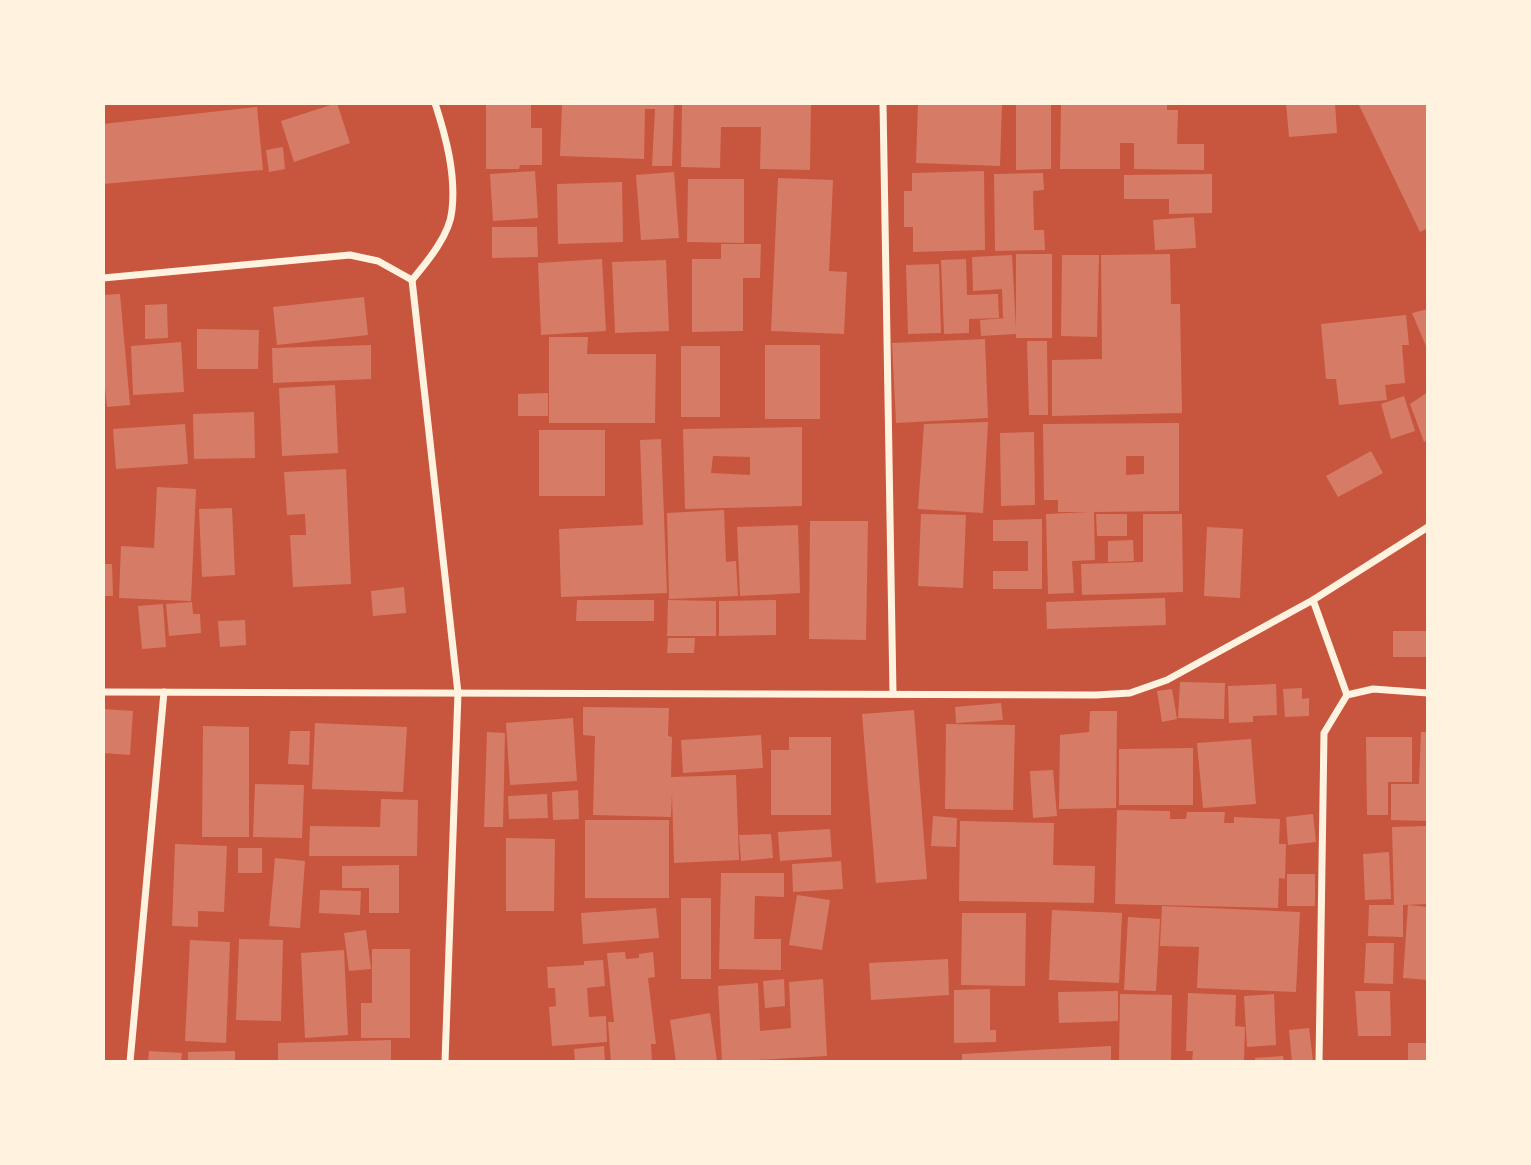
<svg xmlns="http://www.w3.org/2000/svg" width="1531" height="1165" font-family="'Sofia Sans Condensed',sans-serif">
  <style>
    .building { fill: #d67c66; fill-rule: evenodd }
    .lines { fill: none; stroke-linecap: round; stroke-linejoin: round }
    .minor { stroke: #fff3e0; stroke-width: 7 }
  </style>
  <rect width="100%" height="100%" fill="#c8553d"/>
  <g class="building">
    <polygon points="337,103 350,143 294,162 281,121"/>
    <polygon points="486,103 531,103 531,128 542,128 542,165 520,165 519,169 486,169"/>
    <polygon points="562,103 674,103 672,166 652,166 655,109 645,109 644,159 560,156"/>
    <polygon points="682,103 811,103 810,170 760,169 761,127 721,127 720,168 681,167"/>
    <polygon points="918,103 1002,103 1000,166 916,163"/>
    <polygon points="1016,103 1051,103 1051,169 1016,170"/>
    <polygon points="1061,103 1167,103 1167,110 1178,110 1177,144 1204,144 1204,170 1134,169 1134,143 1120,143 1120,169 1060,169"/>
    <polygon points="1286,103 1335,103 1337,133 1289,137"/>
    <polygon points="1358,103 1428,103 1428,228 1420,232"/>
    <polygon points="257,107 263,170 103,184 103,124"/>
    <polygon points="283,147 285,169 269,172 266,150"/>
    <polygon points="535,171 538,218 493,221 490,174"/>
    <polygon points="984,171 985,250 913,252 913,227 904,227 904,191 912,191 912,173"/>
    <polygon points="674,172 679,238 641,240 636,175"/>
    <polygon points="1043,173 1044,190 1033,191 1034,230 1044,230 1045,250 995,251 994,174"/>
    <polygon points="1212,174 1212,213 1169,214 1169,199 1124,199 1124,175"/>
    <polygon points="778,178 833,180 829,271 847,272 844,334 771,331"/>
    <polygon points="688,179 744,179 744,243 687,242"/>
    <polygon points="622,182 623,242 558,244 557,184"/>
    <polygon points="1194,217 1196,248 1155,250 1153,220"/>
    <polygon points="492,227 537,227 538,257 492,258"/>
    <polygon points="721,244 761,244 760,278 743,278 743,331 692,332 692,259 721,259"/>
    <polygon points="1016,254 1052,254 1052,338 1016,338 1016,334 981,336 980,320 1007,318 1003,318 1002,289 973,291 972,257 1012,255 1016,329"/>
    <polygon points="1170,254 1171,304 1180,304 1182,413 1052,416 1052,360 1102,359 1101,255"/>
    <polygon points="1062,255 1099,255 1097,337 1061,336"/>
    <polygon points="602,259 606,331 541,335 538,263"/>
    <polygon points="966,259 967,295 998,294 999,318 969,319 969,333 944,334 941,260"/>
    <polygon points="666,260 669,331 615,333 612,262"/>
    <polygon points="939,264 941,333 908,334 906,265"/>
    <polygon points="120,294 130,405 107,407 103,368 103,295"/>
    <polygon points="364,297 368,335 277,345 273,307"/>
    <polygon points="167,304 168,338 145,339 145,305"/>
    <polygon points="1428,309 1428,351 1412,313"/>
    <polygon points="1406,315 1409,345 1402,345 1405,383 1385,385 1387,400 1339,405 1336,379 1326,379 1321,324"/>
    <polygon points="197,329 259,330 258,369 197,369"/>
    <polygon points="549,337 588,337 587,354 656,354 655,423 549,423"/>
    <polygon points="985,339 988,418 896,423 892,343"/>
    <polygon points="1027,341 1047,341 1048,415 1029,415"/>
    <polygon points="181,342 184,392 133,395 131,346"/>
    <polygon points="371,345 371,379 273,383 272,348"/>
    <rect x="765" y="345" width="55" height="74"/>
    <rect x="681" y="346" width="39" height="71"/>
    <polygon points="335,385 338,453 282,456 279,388"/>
    <polygon points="1428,392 1428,440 1424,442 1410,404"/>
    <polygon points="548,393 548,416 518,416 518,394"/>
    <polygon points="1404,396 1415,431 1391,439 1381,404"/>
    <polygon points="254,412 255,458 194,459 193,414"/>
    <polygon points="988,422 983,513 918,509 924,424"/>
    <path d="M1179,423V511L1094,512L1095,560L1072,561L1074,593L1048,594L1046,514L1090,512H1058V500H1044L1043,424ZM1126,456H1144V474L1126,475Z"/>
    <polygon points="185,424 188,464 116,469 113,429"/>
    <path d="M802,427V506L685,509L683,429ZM713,456L750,457V475L711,473Z"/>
    <rect x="539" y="430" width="66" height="66"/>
    <polygon points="1034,432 1035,505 1001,506 1000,433"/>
    <polygon points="661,439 667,593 561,597 559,529 643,525 640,440"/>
    <polygon points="1371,451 1383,473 1338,497 1326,476"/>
    <polygon points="346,469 351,584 293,587 290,535 306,535 305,514 287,515 284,472"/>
    <polygon points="157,487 196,489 191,601 119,598 121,546 154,548"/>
    <polygon points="232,508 235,575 202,577 199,509"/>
    <polygon points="724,510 726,562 736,561 738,596 669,599 667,513"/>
    <polygon points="921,514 966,515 963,588 918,586"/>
    <polygon points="1096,514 1127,514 1127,536 1097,536"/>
    <polygon points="1143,514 1182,514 1183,592 1082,595 1081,564 1143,562"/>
    <polygon points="1042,519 1042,589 993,589 993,571 1028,571 1028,541 993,541 993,520"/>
    <polygon points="810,521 868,521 866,640 809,639"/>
    <polygon points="798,525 800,593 740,596 737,527"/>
    <polygon points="1207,527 1243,529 1240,598 1204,596"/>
    <polygon points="1133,540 1134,561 1108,562 1108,541"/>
    <polygon points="103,564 112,564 113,596 103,596"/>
    <polygon points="404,587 406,613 373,616 371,591"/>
    <polygon points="1165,598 1166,625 1047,629 1046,602"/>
    <polygon points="577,600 654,600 654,621 576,621"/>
    <polygon points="668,600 716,601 716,636 667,636"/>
    <polygon points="776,600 776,635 719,636 719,601"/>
    <polygon points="192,602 193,614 200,614 201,633 169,636 166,604"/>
    <polygon points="163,604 166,647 142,649 138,606"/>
    <polygon points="245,620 246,645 220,647 218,621"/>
    <rect x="1393" y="631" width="35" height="26"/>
    <polygon points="668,638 695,638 694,653 667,653"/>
    <polygon points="1180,682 1225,683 1224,719 1178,718"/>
    <polygon points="1276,684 1277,715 1253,716 1253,722 1229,723 1228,686"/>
    <polygon points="1302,688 1302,699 1309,698 1309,716 1285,717 1283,689"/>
    <polygon points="1172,689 1177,719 1162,722 1157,691"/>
    <polygon points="1001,703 1003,720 956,723 955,707"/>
    <polygon points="583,707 669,708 668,736 672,737 671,777 736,775 739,860 674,863 672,793 671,817 593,815 595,736 583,735"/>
    <polygon points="103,709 133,711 130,755 103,753"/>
    <polygon points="914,710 927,879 876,883 862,714"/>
    <polygon points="1090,711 1117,711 1116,808 1059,809 1060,735 1089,732"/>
    <polygon points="573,718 577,781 510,785 506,723"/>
    <polygon points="315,723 407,727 403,792 312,789"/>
    <polygon points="946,724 1015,725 1013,810 945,809"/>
    <polygon points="203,726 249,727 249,837 202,837"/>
    <polygon points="290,731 310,731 309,765 288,764"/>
    <polygon points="487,732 505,733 503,827 484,827"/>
    <polygon points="1421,732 1428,732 1428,821 1391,820 1391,784 1419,784"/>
    <polygon points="761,735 763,768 683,773 681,740"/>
    <polygon points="789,737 831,737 831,815 771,815 771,750 789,750"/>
    <polygon points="1366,737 1412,737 1412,782 1388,782 1388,815 1367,815"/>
    <polygon points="1251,739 1256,804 1203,808 1197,743"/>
    <polygon points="1193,748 1193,805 1119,805 1119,749"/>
    <polygon points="1053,770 1057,816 1033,818 1030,771"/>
    <polygon points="255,784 304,785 302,838 253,837"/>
    <polygon points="578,790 579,819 553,820 552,792"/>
    <polygon points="547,794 548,818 509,819 508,796"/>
    <polygon points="381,799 418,800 417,856 309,856 310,826 380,827"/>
    <polygon points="1117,810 1170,811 1170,819 1186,819 1187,812 1225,812 1224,823 1234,823 1234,817 1280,819 1279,844 1286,844 1285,879 1279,878 1278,908 1115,904"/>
    <polygon points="1313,814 1316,842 1288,845 1286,817"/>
    <polygon points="933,816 957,818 956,847 931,846"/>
    <rect x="585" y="820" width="84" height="78"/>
    <polygon points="960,821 1054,823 1053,865 1095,866 1094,903 959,901"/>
    <polygon points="1428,826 1428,904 1403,905 1403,937 1368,936 1369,905 1394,905 1392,827"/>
    <polygon points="830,829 832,857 780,861 778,832"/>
    <polygon points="771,834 773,858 741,861 739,835"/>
    <polygon points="506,838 555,839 554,911 506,911"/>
    <polygon points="175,844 227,846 224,912 198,911 198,927 172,926"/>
    <rect x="238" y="848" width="24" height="25"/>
    <polygon points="1389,852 1391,899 1365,900 1363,854"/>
    <polygon points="275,858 305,861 300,928 269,926"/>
    <polygon points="841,861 843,889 793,892 792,864"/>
    <polygon points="399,865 399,913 369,913 369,888 342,888 342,866"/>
    <polygon points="721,873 784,873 784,897 755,896 754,939 781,939 781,970 719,969"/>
    <rect x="1287" y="874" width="28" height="32"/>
    <polygon points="320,890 361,891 360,915 319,913"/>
    <polygon points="797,895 830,900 822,950 789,945"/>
    <rect x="681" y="898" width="30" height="81"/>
    <polygon points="1408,905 1428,907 1428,980 1403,978"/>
    <polygon points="1162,906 1300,912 1296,992 1197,988 1199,947 1160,946"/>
    <polygon points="656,908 659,938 583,944 581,913"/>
    <polygon points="1052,910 1122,913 1119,983 1049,980"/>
    <polygon points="962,913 1026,913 1025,986 961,985"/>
    <polygon points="1128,917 1160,919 1156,991 1124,990"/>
    <polygon points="366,930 371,969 349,971 344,933"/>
    <polygon points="239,939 283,940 281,1021 236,1020"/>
    <polygon points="190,940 230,942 226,1043 185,1041"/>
    <polygon points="1366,943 1394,943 1393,984 1364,983"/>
    <polygon points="372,949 410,949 410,1038 361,1038 361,1003 372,1003"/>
    <polygon points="344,950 348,1035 305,1038 301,953"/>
    <polygon points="625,952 626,959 639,958 639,954 653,952 655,977 648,978 656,1044 651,1044 652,1062 611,1062 608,1022 614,1022 607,953"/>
    <polygon points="948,959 949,995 871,1000 869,963"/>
    <polygon points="603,960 605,986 587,988 589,1017 606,1016 607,1042 552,1046 549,1007 556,1006 555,988 548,988 547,967 584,965 584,961"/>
    <polygon points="784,979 785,1006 765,1008 763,981"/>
    <polygon points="823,979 827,1056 722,1062 718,986 758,983 760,1031 791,1028 789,982"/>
    <polygon points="990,989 990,1030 996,1030 996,1042 954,1043 954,990"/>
    <polygon points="1118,991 1118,1021 1059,1023 1058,992"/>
    <polygon points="1355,991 1390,991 1391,1036 1358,1036"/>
    <polygon points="1188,993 1236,995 1235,1026 1245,1027 1244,1062 1192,1062 1193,1051 1186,1051"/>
    <polygon points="1120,994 1172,995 1171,1062 1119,1062"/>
    <polygon points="1274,994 1276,1045 1247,1047 1244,996"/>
    <polygon points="710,1013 717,1061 676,1062 670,1020"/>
    <polygon points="1309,1028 1313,1061 1292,1062 1289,1030"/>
    <polygon points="391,1040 391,1062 278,1062 278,1043"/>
    <rect x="1408" y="1043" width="20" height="19"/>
    <polygon points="604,1046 605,1062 575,1062 574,1049"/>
    <polygon points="1111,1046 1111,1062 962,1062 962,1054"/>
    <polygon points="149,1051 182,1053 181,1062 148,1062"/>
    <polygon points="235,1051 235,1062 188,1062 188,1052"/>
    <polygon points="1283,1056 1284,1062 1255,1062 1255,1058"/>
  </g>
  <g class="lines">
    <g class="minor">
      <polyline points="883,103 893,694"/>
      <polyline points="103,278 350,255 378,261 412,280 458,693 445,1062"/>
      <path d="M412,280C427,262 450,235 452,210C456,174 446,137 435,103"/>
      <polyline points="1313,600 1347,695"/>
      <polyline points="103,692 1096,695 1130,693 1167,680 1313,600 1428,527"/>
      <polyline points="130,1062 164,692"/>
      <polyline points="1319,1062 1324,733 1347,695 1373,689 1428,693"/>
    </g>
  </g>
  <rect width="1531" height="1165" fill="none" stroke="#fff3e0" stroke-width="210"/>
</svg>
